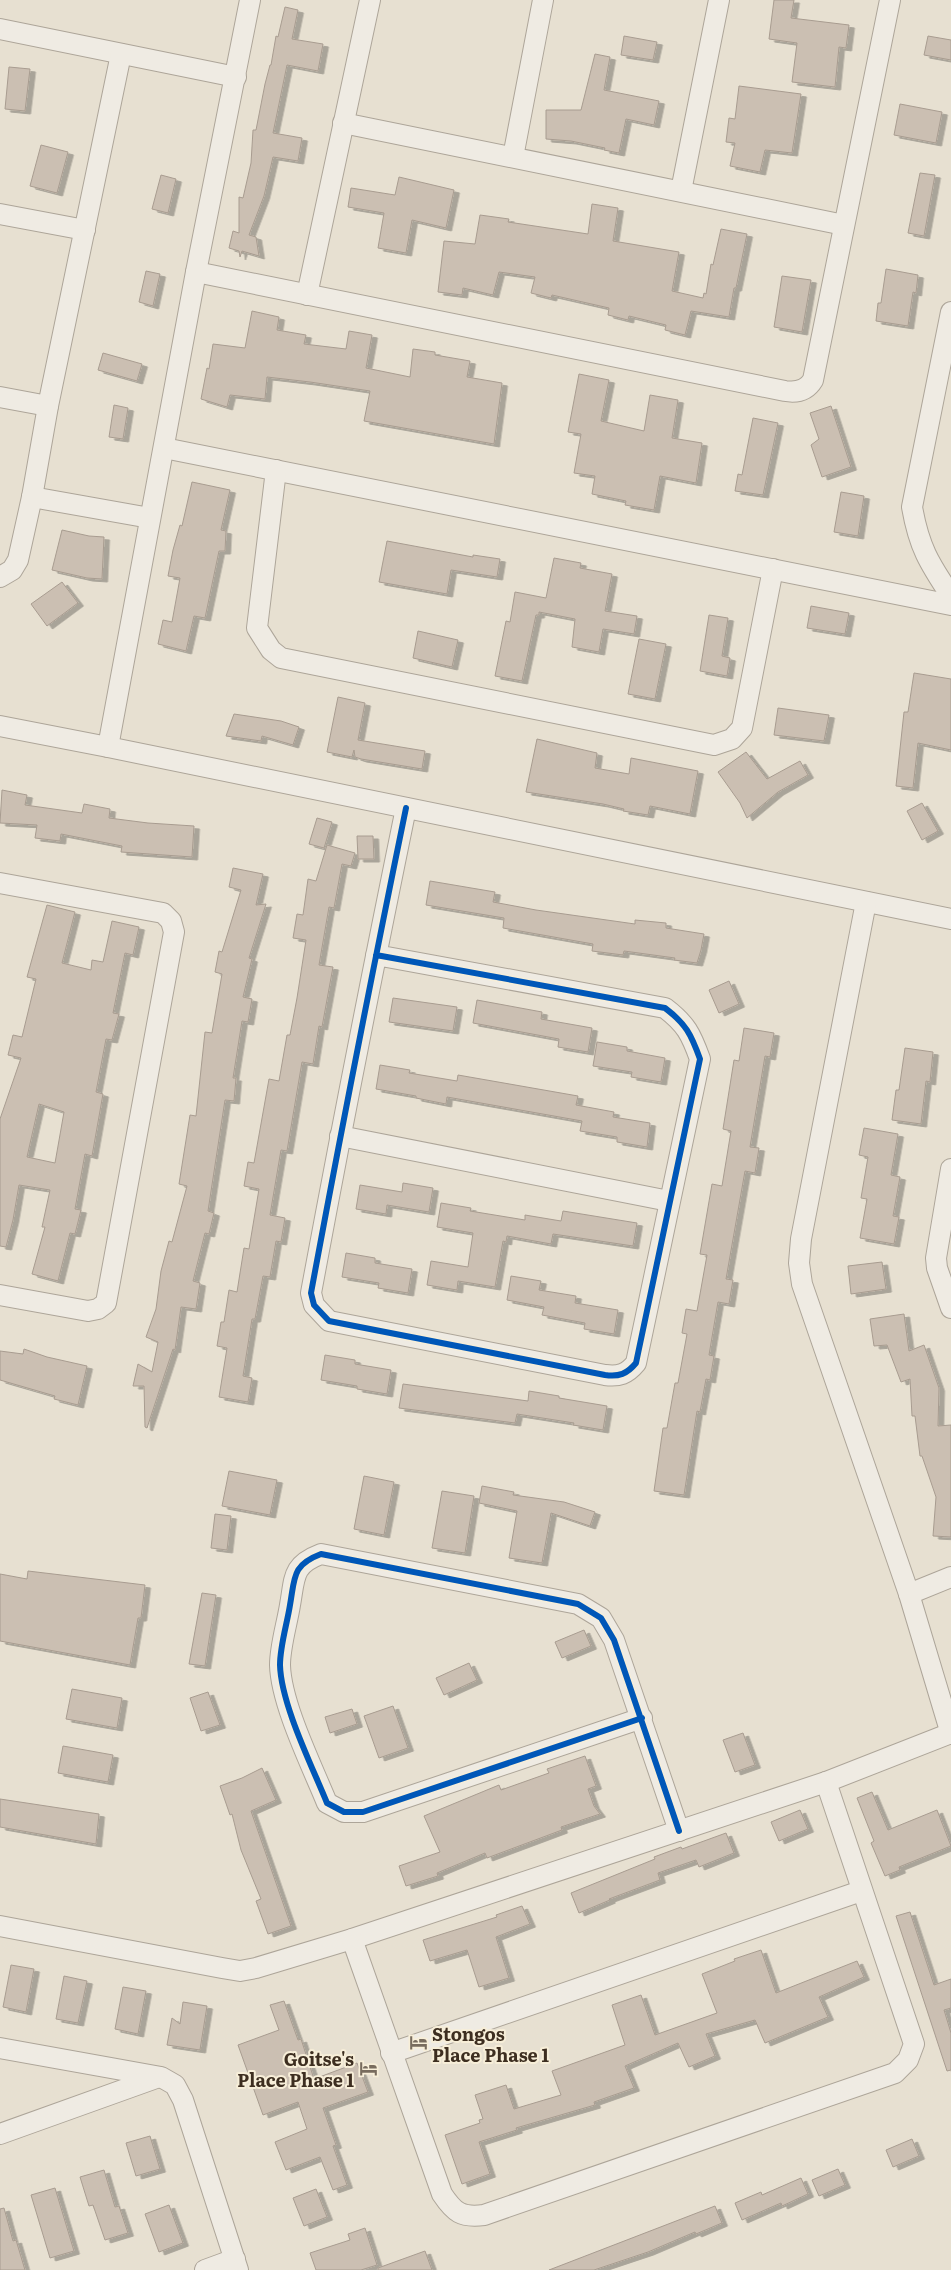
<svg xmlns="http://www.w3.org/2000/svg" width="951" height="2270" font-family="Literata,serif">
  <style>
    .building { fill: #cbbfb2; stroke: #a89c90; fill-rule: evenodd; filter: url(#shadow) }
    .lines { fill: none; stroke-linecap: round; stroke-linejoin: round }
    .minor-casing { stroke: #ada599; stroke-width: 22 }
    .minor { stroke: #efebe3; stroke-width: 20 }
    .cycleway-casing { stroke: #f7eed8; stroke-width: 9 }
    .cycleway { stroke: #0057b8; stroke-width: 6 }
    .labels { text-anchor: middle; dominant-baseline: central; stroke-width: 4; stroke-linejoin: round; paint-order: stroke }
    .poi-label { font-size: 18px; font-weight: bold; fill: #3d2e20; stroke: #f7eed8; text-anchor: start }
  </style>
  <defs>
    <filter id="shadow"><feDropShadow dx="5.5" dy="3" stdDeviation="0" flood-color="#0004"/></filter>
  </defs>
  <rect width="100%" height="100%" fill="#e7e0d1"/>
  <g class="building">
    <polygon points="774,0 794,0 791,18 849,25 846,48 839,47 835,87 792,82 797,43 769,39"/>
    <polygon points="285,7 298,10 292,39 323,44 318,71 287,65 273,133 302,138 298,161 273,157 264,196 249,235 256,237 259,256 242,251 240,257 239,251 229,248 233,231 239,233 239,197 243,198 251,163 253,130 256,130 265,84 270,65 271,65 276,36 278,37"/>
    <polygon points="624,36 657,42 653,60 621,55"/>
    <polygon points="928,36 951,40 951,60 924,55"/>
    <polygon points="595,54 610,57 604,90 659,101 654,125 626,119 619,153 604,150 605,148 571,141 546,139 546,110 581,110"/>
    <polygon points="9,67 30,69 25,111 5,109"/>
    <polygon points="739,86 801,94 792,153 765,150 760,172 730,166 735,143 726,142 729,118 735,119"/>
    <polygon points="900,104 942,112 936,143 894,135"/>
    <polygon points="41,145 68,152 57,193 30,186"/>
    <polygon points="920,173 935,175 924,236 908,233"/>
    <polygon points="161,175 176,179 168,213 152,209"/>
    <polygon points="399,177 454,190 446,228 412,220 406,253 378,248 384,213 348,207 351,188 395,195"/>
    <polygon points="592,204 618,208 613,241 679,252 672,291 703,298 704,293 706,294 711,264 713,265 721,229 747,234 736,288 734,288 729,317 691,311 685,335 665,330 666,325 629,316 628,320 608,315 609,308 552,295 551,298 531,293 535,277 499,272 493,295 463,288 462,295 438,292 444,241 475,244 480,215 509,219 508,222 588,234"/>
    <polygon points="886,269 918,275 916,293 913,292 908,326 876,321 878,303 881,303"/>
    <polygon points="146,271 160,274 153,306 139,302"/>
    <polygon points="782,276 811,280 802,332 774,327"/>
    <polygon points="252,311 279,317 277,330 306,335 304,344 346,349 349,331 372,335 366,368 410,377 413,349 435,352 435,355 470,361 467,377 502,383 494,444 364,421 370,391 310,382 267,377 265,399 230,395 227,407 201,399 207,368 209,369 213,344 245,348"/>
    <polygon points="103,353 142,364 137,381 98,370"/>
    <polygon points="579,374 609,380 601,421 644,431 650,395 678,400 672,438 702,443 696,483 660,476 654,510 625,505 626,501 592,494 595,476 574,473 581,434 568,432"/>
    <polygon points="114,405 128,408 123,439 109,437"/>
    <polygon points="831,406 851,467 822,477 811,445 819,439 810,413"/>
    <polygon points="753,418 778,423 763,495 735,491 738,474 742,475"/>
    <polygon points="192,482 230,490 221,530 226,531 225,551 219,551 205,618 194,616 186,651 158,644 163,620 172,622 180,578 168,576 173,550 180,525 182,526"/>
    <polygon points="841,492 864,496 858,536 834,532"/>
    <polygon points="62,530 89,536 104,537 102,579 87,578 52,570"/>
    <polygon points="387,541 473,557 473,555 500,559 497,577 451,570 447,594 379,582"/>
    <polygon points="554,558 581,563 580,568 612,574 605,611 637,616 634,634 603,629 599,652 572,647 575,619 539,612 539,615 536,615 522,681 495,676 506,621 510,622 515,592 546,598"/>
    <polygon points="62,582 78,603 47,626 31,604"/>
    <polygon points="811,606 849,613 845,634 807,628"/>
    <polygon points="709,615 728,618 722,656 730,658 727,676 700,671"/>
    <polygon points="418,631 458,640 452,667 413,658"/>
    <polygon points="639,639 666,644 655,699 628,694"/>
    <polygon points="914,673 951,679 951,750 918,743 913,788 896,786 904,712 908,712"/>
    <polygon points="338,697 365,703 358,740 425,751 422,769 361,759 355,757 354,750 352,757 327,752"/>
    <polygon points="778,708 829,715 824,741 774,735"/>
    <polygon points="234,714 281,721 299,727 293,745 262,736 261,741 226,736"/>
    <polygon points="537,739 597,753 595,768 629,774 631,758 698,771 690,814 650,806 648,815 623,811 624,809 603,804 526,792"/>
    <polygon points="746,752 767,779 800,761 808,775 778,792 747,818 740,803 718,772"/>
    <polygon points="2,790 27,795 25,805 82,813 84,804 110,809 109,818 148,823 194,826 192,857 121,852 122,846 61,834 60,841 35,838 37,825 0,823"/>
    <polygon points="922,803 938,831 922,840 907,811"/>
    <polygon points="317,818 332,822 324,848 309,844"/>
    <polygon points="357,836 373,836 374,859 358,859"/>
    <polygon points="327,845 355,853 351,866 342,864 334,908 329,907 319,965 333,967 322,1027 319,1026 313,1064 302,1062 287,1151 281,1150 270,1215 285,1218 281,1242 276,1241 270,1277 263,1276 255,1319 252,1319 243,1376 252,1378 248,1402 219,1397 227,1348 217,1346 221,1322 224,1322 229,1290 237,1292 244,1248 249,1249 259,1189 244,1186 248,1162 254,1163 269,1079 279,1081 287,1035 290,1035 297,998 306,940 293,938 297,914 303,915 308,879 316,881"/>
    <polygon points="233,868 263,874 256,905 266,904 249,958 252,959 243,997 252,999 248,1022 242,1021 233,1078 236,1078 234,1101 225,1100 208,1211 214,1213 209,1234 205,1233 193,1281 200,1283 196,1309 181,1307 175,1350 173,1349 147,1428 145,1427 144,1386 133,1386 138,1364 152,1372 158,1342 146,1337 156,1309 161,1271 169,1241 172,1242 187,1186 179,1184 190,1115 196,1116 205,1032 212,1033 222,974 215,972 219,951 222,952 241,890 229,887"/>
    <polygon points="430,881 495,892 493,902 536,910 635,924 635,920 666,923 666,928 704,934 701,950 697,963 674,960 675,958 624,951 623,955 592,951 593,944 503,928 504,918 426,905"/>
    <path d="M47,905L75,912L62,963L91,970L92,960L103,962L112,921L139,927L133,955L125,953L113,1013L119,1014L112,1040L106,1039L96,1092L103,1094L92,1156L85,1154L75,1209L81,1210L75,1234L70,1233L58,1281L32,1274L45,1227H42L50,1190L19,1185L13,1220L6,1247L0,1246V1119L21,1058L8,1055L13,1035L22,1037L36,979L27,977ZM39,1104L64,1112L55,1163L27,1157Z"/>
    <polygon points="729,981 739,1004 719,1013 709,990"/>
    <polygon points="393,998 457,1007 453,1031 389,1022"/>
    <polygon points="477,1000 542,1012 541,1019 592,1028 588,1052 558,1047 559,1039 473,1023"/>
    <polygon points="744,1028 774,1033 770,1057 765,1056 750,1147 759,1148 755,1173 745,1171 726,1279 733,1280 729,1304 718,1302 709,1355 714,1356 710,1380 706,1379 700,1412 697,1411 684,1495 654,1491 663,1428 667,1428 675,1383 678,1383 687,1334 682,1333 686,1309 697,1311 707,1255 700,1254 712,1184 722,1186 731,1131 723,1129 734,1060 739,1061"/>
    <polygon points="597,1042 627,1047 627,1051 665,1058 661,1082 631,1077 632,1072 593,1066"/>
    <polygon points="905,1048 933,1052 930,1082 926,1081 921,1124 892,1120 896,1090 899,1090"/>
    <polygon points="380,1065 410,1070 409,1073 457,1081 458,1075 578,1096 576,1105 614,1112 613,1117 650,1123 647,1147 617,1142 617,1137 580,1131 582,1121 447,1097 446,1104 416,1098 416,1096 376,1089"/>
    <polygon points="864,1128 898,1134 891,1175 900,1177 893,1216 899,1217 894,1244 860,1238 867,1199 861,1198 868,1157 859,1155"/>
    <polygon points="403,1183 433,1188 429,1212 387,1205 386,1214 356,1209 360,1185 402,1192"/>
    <polygon points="441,1203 471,1208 470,1211 525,1220 525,1215 561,1221 563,1211 637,1223 633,1246 553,1234 551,1244 507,1236 506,1242 503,1241 495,1287 458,1281 457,1290 427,1285 431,1261 468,1267 473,1233 437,1227"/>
    <polygon points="346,1253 375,1258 375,1263 412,1269 408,1293 378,1288 379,1283 342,1277"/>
    <polygon points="882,1262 886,1289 851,1294 848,1266"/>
    <polygon points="511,1276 541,1281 539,1290 576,1296 575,1303 618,1310 614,1334 584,1329 585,1323 542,1315 544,1307 507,1300"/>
    <polygon points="904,1314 909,1351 924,1345 939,1388 938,1426 951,1425 951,1537 933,1536 936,1497 922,1456 920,1456 915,1416 912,1416 910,1379 901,1382 887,1345 874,1346 870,1319"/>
    <polygon points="24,1349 47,1357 87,1366 78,1405 54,1399 55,1396 0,1380 0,1351 23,1354"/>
    <polygon points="325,1355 355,1360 355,1364 391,1370 387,1394 357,1389 357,1386 321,1380"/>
    <polygon points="403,1384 528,1401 529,1391 559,1396 559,1398 607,1406 603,1430 573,1425 574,1423 517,1414 515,1423 399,1408"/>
    <polygon points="229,1471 277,1480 270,1515 222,1506"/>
    <polygon points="364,1476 394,1482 384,1535 354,1529"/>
    <polygon points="482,1486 514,1492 513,1495 564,1502 595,1512 590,1526 551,1513 542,1563 509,1558 517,1511 479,1503"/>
    <polygon points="442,1491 474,1496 465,1553 432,1548"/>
    <polygon points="215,1514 231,1516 227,1550 211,1548"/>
    <polygon points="28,1571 145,1585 141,1618 138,1618 130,1665 0,1641 0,1574 27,1579"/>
    <polygon points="202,1593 216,1595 205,1666 189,1664"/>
    <polygon points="584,1630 591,1646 562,1658 555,1642"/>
    <polygon points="469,1663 477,1680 444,1695 436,1678"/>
    <polygon points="72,1689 122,1698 117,1728 66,1719"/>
    <polygon points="208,1692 220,1725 201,1731 190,1698"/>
    <polygon points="393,1706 408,1748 379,1758 364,1716"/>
    <polygon points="352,1709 357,1724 330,1733 325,1717"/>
    <polygon points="743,1733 755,1765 735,1772 723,1740"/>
    <polygon points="63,1746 113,1755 108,1782 58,1773"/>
    <polygon points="585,1756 596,1786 588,1789 594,1806 600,1814 561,1827 562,1830 487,1858 485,1853 437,1873 438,1876 406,1886 399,1866 440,1852 424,1816 499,1785 501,1790 549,1773 547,1769"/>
    <polygon points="262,1768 276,1800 251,1811 291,1926 268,1934 256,1901 261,1899 241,1850 232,1814 230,1815 220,1786 242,1778"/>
    <polygon points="872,1792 888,1830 937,1810 951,1846 899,1867 900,1870 885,1876 871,1843 874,1841 857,1798"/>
    <polygon points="0,1799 99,1814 96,1844 0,1827"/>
    <polygon points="800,1810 808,1829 779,1841 771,1822"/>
    <polygon points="726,1833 734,1853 699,1867 696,1860 658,1873 660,1880 609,1899 610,1900 579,1913 571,1893 655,1859 654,1857 681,1847 682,1849"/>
    <polygon points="522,1906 530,1924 496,1937 509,1978 479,1987 467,1950 430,1961 423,1940 497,1917 496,1915"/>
    <polygon points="910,1912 934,1985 951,1979 951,2008 944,2010 951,2033 951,2070 947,2071 896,1916"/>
    <polygon points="761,1950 776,1993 857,1961 864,1977 819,1997 828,2017 765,2043 755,2020 706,2034 715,2056 689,2067 678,2043 625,2066 634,2088 594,2102 595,2105 516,2128 517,2130 479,2142 490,2174 462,2184 445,2135 480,2123 479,2120 483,2119 475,2095 506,2085 514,2109 561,2095 552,2071 625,2045 612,2005 641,1995 655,2035 717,2013 702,1974 735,1961 734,1959"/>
    <polygon points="11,1965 34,1969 26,2012 3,2007"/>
    <polygon points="64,1976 87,1981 78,2023 56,2019"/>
    <polygon points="123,1987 146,1991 138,2034 115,2029"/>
    <polygon points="284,2001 298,2040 301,2039 314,2079 357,2063 368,2092 323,2108 336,2145 333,2146 347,2185 333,2190 320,2157 286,2170 275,2142 307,2129 298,2102 263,2115 238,2045 279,2030 270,2005"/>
    <polygon points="183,2002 207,2006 200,2050 167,2045 172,2018 180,2024"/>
    <polygon points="150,2136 160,2169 136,2176 126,2143"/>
    <polygon points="912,2139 919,2156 893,2167 886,2150"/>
    <polygon points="838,2169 845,2185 819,2196 812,2180"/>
    <polygon points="104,2170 115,2207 119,2206 128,2233 105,2240 93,2205 89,2206 80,2177"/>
    <polygon points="801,2178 808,2194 782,2206 781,2203 742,2220 735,2203 761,2192 762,2195"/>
    <polygon points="55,2188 74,2251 50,2258 31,2195"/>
    <polygon points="316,2189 327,2217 304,2226 293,2198"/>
    <polygon points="169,2205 183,2243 159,2252 145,2214"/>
    <polygon points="715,2206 722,2223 696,2234 695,2232 648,2252 594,2270 549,2270"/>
    <polygon points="4,2208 13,2241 16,2240 25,2270 0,2270 0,2209"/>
    <polygon points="365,2228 377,2265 361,2270 316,2270 310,2253 350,2240 348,2234"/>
    <polygon points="425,2251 432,2270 378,2270 378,2268"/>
  </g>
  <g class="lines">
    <defs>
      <g id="minor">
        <polyline points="0,29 236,77"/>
        <polyline points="343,123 844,225"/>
        <polyline points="513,157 543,0"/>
        <polyline points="681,191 719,0"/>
        <polyline points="0,214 85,230"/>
        <path d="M196,272L785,391C797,393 807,390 813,380L890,0"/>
        <polyline points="307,295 370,0"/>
        <path d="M951,312L912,507C919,547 929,563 951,596"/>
        <polyline points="0,397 48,406"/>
        <polyline points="164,448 951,605"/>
        <polyline points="276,470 257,628 271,650 281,658 714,745 732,739 742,728 773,569"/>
        <polyline points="32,497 150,518"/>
        <polyline points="0,577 12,570 18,560 32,497 48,406 121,54"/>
        <polyline points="0,726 108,747 951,919"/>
        <polyline points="108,747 196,272 250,0"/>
        <polyline points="0,883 163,913 171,921 174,932 106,1303 98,1309 88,1311 0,1295"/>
        <polyline points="866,902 801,1239 799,1263 802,1284 909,1594 951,1734"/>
        <path d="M376,955L665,1008C686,1024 691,1034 700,1059L636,1363C627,1374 619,1377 605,1375L329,1321L314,1305L311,1293C341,1131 373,969 406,808"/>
        <polyline points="340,1136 669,1201"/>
        <polyline points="951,1169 936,1258 937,1268 951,1308"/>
        <polyline points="909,1594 951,1577"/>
        <path d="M642,1718L363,1812H344L327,1803C312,1766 281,1704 280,1665C280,1646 287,1624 290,1605C295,1577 292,1565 321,1554L578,1604L601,1618L614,1640L679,1831"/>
        <polyline points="0,1926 222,1968 240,1971 256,1968 352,1939 826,1782 951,1733"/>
        <path d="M352,1939L442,2194C454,2212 461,2218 484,2215L895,2073L908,2060L914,2044L826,1782"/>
        <polyline points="0,2048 161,2077 175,2085 183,2100 238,2270"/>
        <polyline points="391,2053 861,1891"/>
        <polyline points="0,2134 159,2077"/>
        <polyline points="205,2270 235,2259"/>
      </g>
    </defs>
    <use href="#minor" class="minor-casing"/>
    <use href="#minor" class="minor"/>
    <defs>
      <g id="cycleway">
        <path d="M376,955L665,1008C686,1024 691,1034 700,1059L636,1363C627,1374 619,1377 605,1375L329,1321L314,1305L311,1293C341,1131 373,969 406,808"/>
        <path d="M642,1718L363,1812H344L327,1803C312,1766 281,1704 280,1665C280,1646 287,1624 290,1605C295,1577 292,1565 321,1554L578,1604L601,1618L614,1640L679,1831"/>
      </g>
    </defs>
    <use href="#cycleway" class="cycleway-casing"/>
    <use href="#cycleway" class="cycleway"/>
  </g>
  <defs>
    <symbol id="hotel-bare" viewBox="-9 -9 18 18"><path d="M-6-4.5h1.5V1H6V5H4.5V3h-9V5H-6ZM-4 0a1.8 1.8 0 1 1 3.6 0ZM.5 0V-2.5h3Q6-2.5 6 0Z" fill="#786c5e" stroke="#f7eed8" stroke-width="2.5" paint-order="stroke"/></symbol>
  </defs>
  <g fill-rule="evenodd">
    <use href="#hotel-bare" x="406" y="2030" width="25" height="25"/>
    <use href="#hotel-bare" x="356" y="2056" width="25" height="25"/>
  </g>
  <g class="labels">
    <g class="poi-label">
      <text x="432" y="2033">Stongos<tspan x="432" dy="21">Place Phase 1</tspan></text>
      <text x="354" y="2058" text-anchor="end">Goitse's<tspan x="354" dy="21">Place Phase 1</tspan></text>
    </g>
  </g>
</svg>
